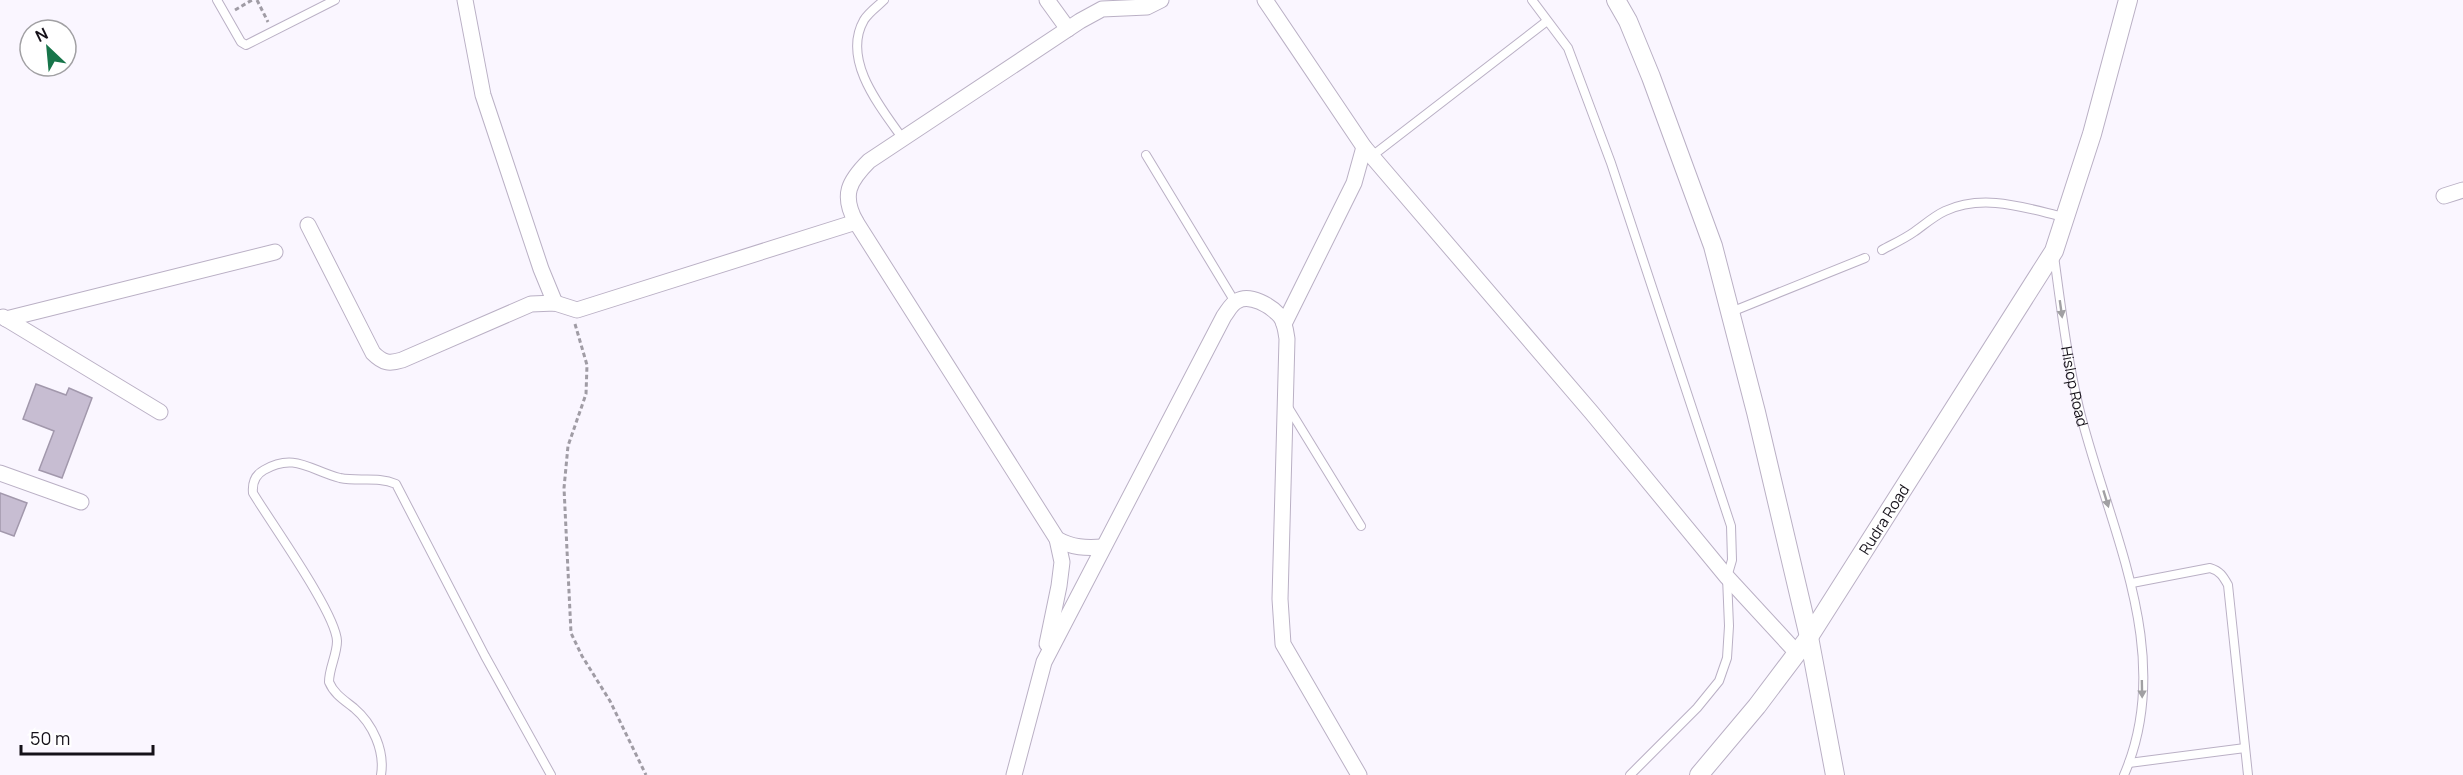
<svg xmlns="http://www.w3.org/2000/svg" width="2463" height="775" font-family="Manrope,sans-serif">
  <style>
    .building { fill: #c7bdd2; stroke: #a298ac; stroke-width: 1.5 }
    .lines { fill: none; stroke-linecap: round; stroke-linejoin: round }
    .service-casing { stroke: #bab0c5; stroke-width: 10 }
    .minor-casing { stroke: #bab0c5; stroke-width: 17 }
    .tertiary-casing { stroke: #bab0c5; stroke-width: 20 }
    .path { stroke: #a09ca5; stroke-width: 3; stroke-dasharray: 4.5 3; stroke-linecap: butt }
    .service { stroke: #fff; stroke-width: 8 }
    .minor { stroke: #fff; stroke-width: 15 }
    .tertiary { stroke: #fff; stroke-width: 18 }
    .oneway { fill: #a1a0a3 }
    .labels { text-anchor: middle; dominant-baseline: central; stroke-width: 6; stroke-linejoin: round; paint-order: stroke }
    .street-label { font-size: 15px; fill: #151119; stroke: #fff }
  </style>
  <rect width="100%" height="100%" fill="#faf6ff"/>
  <g class="building">
    <polygon points="36,384 66,395 69,388 92,398 62,478 39,470 54,431 23,419"/>
    <polygon points="0,493 27,503 14,536 0,531"/>
  </g>
  <g class="lines">
    <defs>
      <g id="service">
        <polyline points="217,0 241,42 246,45 335,0"/>
        <path d="M884,0C878,6 869,12 864,20C841,60 881,108 903,139"/>
        <polyline points="1532,0 1568,48 1611,163 1731,526 1732,560 1727,577 1729,626 1727,658 1719,681 1697,708 1630,775"/>
        <polyline points="1146,155 1235,302"/>
        <polyline points="1372,156 1547,21"/>
        <path d="M1882,250C1893,244 1904,239 1914,232C1924,225 1934,216 1945,211C1984,193 2025,208 2064,217"/>
        <path id="s1" d="M2054,256C2061,307 2067,358 2079,408C2108,527 2177,653 2124,775"/>
        <polyline points="1731,312 1865,258"/>
        <polyline points="1288,407 1361,526"/>
        <path d="M2132,583L2210,568C2220,571 2223,576 2228,585L2248,775"/>
        <polyline points="2129,763 2245,748"/>
        <path d="M381,775C385,751 373,724 354,708C344,700 334,694 329,682C329,668 337,655 337,641C336,613 271,523 253,493C252,483 255,475 264,470C295,452 311,471 340,478C360,482 377,476 396,484L485,656L551,775"/>
      </g>
      <g id="minor">
        <polyline points="465,0 483,95 541,269 555,303"/>
        <polyline points="1047,0 1068,29"/>
        <polyline points="1265,0 1364,147 1592,413 1727,577 1797,653"/>
        <polyline points="2444,196 2463,190"/>
        <path d="M308,225L373,353C383,363 389,364 402,360L531,304L555,303L577,310L856,222"/>
        <polyline points="3,317 160,412"/>
        <polyline points="6,319 275,252"/>
        <polyline points="1284,324 1354,183 1364,147"/>
        <polyline points="0,473 81,502"/>
        <path d="M1103,547C1086,548 1072,548 1057,539L856,222C841,195 849,181 869,161L1080,21L1102,9L1147,7L1161,0"/>
        <polyline points="1047,644 1059,586 1062,562 1057,539"/>
        <path d="M1014,775L1044,662L1224,316C1228,311 1231,304 1237,301C1250,293 1271,306 1280,316C1285,322 1286,332 1287,339L1280,599L1283,644L1359,775"/>
      </g>
      <g id="tertiary">
        <polyline points="1616,0 1628,21 1651,77 1713,246 1756,412 1809,637 1835,775"/>
        <path id="s2" d="M1699,775L1757,706L1809,637L2054,251L2092,134L2128,0"/>
      </g>
    </defs>
    <use href="#service" class="service-casing"/>
    <use href="#minor" class="minor-casing"/>
    <use href="#tertiary" class="tertiary-casing"/>
    <g class="path">
      <polyline points="257,0 268,22"/>
      <polyline points="235,10 252,0"/>
      <polyline points="575,324 587,365 586,394 568,446 564,488 571,633 582,656 610,701 646,775"/>
    </g>
    <use href="#service" class="service"/>
    <use href="#minor" class="minor"/>
    <use href="#tertiary" class="tertiary"/>
  </g>
  <defs><path id="oneway-solid" d="M-6-.8H1V-3.2L6.5 0L1 3.2V.8H-6Z" transform="scale(1.5)"/></defs>
  <g class="oneway">
    <use href="#oneway-solid" transform="translate(2061 309) rotate(82)"/>
    <use href="#oneway-solid" transform="translate(2106 499) rotate(73)"/>
    <use href="#oneway-solid" transform="translate(2142 689) rotate(89)"/>
  </g>
  <g class="labels">
    <g class="street-label">
      <text stroke="none"><textPath href="#s1" startOffset="132">Hislop Road</textPath></text>
      <text stroke="none"><textPath href="#s2" startOffset="316">Rudra Road</textPath></text>
    </g>
  </g>
  <g transform="translate(48 48) rotate(334)"><circle r="28" fill="#ffffff" stroke="#a1a0a3" stroke-width="1.5"/>
  <path d="M0-4.5L10 22L0 15L-10 22Z" fill="#17754a"/>
  <text y="-9" font-size="16" font-weight="bold" text-anchor="middle" fill="#151119">N</text>
  </g>
  <path d="M21 745v9h132v-9" fill="none" stroke="#151119" stroke-width="3"/>
  <text x="30" y="745" font-size="18" fill="#151119" stroke="#ffffff" stroke-width="4.5" paint-order="stroke">50 m</text>
</svg>
